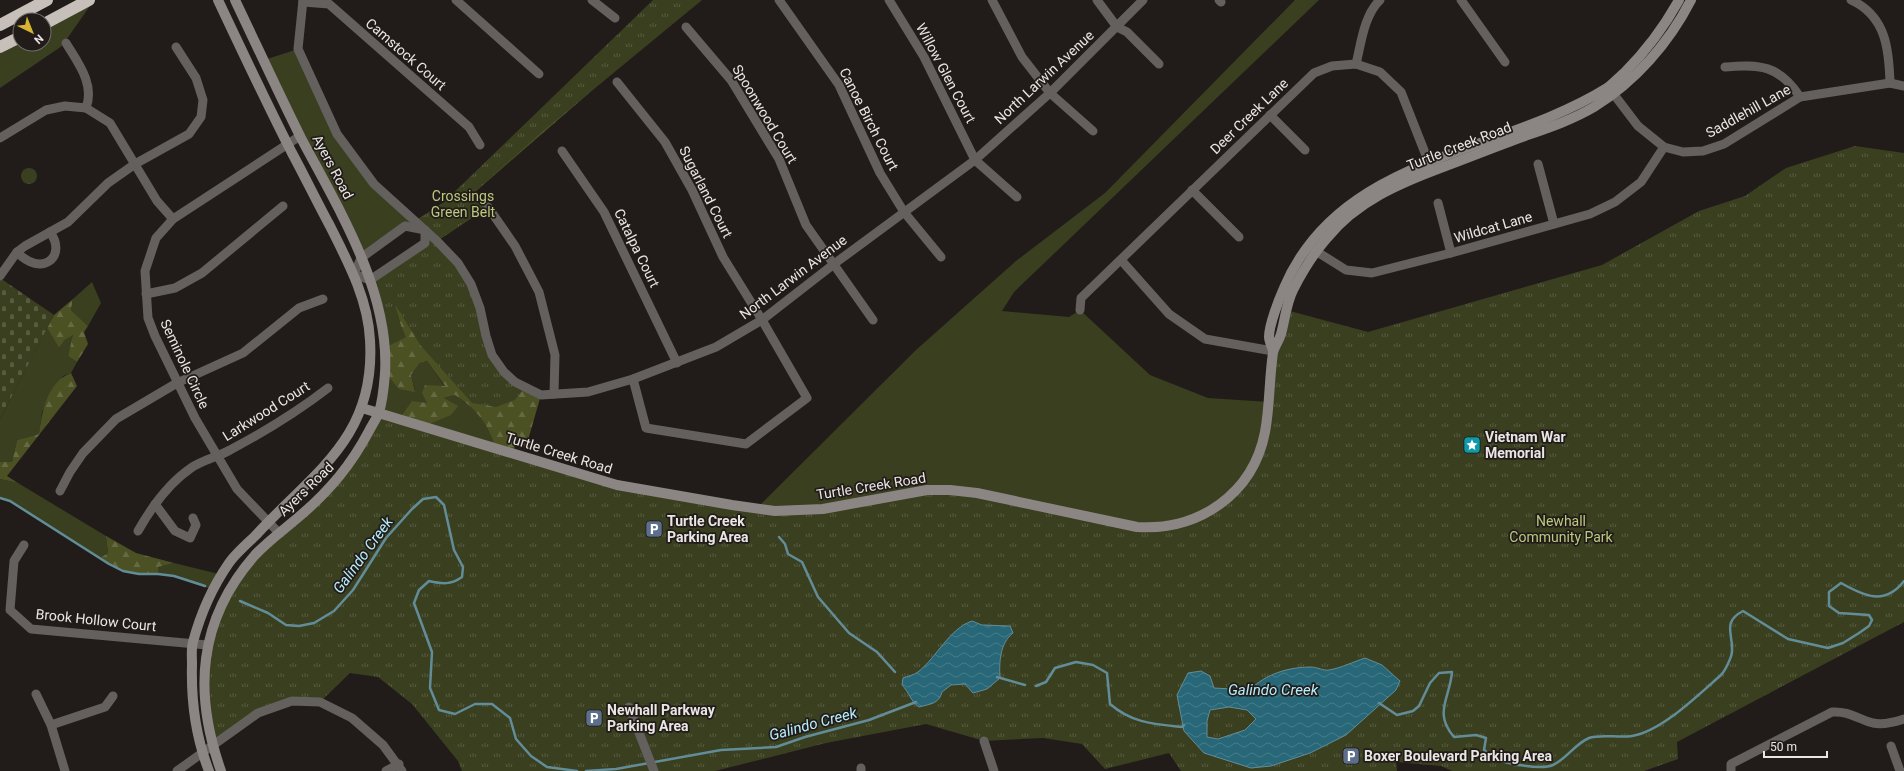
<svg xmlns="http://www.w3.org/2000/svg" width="1904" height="771" font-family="Roboto,sans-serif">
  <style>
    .grass { fill: #3a3f20 }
    .forest { fill: url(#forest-firs) }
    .cemetery { fill: url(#cemetery-stones) }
    .park { fill: url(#park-tufts) }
    .water { fill: url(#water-waves); stroke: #628d98; fill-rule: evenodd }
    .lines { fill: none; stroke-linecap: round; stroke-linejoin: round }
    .stream { stroke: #628d98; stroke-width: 2.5 }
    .street { stroke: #63605e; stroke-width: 9 }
    .secondary { stroke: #8b8683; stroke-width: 10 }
    .highway { stroke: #c6bfba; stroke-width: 12 }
    .labels { text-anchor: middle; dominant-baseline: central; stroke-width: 3.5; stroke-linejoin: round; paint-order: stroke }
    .street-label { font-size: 14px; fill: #eae6e4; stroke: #211c19 }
    .park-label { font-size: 14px; fill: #bdc97e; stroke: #211c19 }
    .poi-label { font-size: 14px; font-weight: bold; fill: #eae6e4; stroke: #211c19; text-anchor: start }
    .water-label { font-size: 15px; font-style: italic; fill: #b6edfc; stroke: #211c19 }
  </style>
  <defs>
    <pattern id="forest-firs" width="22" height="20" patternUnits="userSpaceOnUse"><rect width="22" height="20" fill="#4b5122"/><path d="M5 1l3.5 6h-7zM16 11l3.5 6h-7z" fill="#656a42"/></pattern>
    <pattern id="cemetery-stones" width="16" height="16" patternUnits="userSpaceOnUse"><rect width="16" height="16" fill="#3a3f20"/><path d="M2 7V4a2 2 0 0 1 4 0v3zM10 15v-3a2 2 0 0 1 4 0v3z" fill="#575b40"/></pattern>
    <pattern id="park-tufts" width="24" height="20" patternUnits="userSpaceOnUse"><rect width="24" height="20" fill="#3a3f20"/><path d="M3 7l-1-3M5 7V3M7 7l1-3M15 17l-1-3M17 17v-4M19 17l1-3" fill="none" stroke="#575b40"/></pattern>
    <pattern id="water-waves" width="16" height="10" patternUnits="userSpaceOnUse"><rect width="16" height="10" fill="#276777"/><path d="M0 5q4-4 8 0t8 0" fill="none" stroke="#467d8a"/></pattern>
  </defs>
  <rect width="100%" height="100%" fill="#211c19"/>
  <g class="grass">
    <polygon points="94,0 62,46 0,88 0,47 20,37 20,44 44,44 44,24"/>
    <polygon points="1295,0 1319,0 1014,292 1002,311 1069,317 1080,310 1150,375 1208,398 1269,402 1259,454 1231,495 1177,524 823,509 757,508 916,350 1016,261 1105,193"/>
    <polygon points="298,49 337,134 374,184 415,221 405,226 361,258 264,60"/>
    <polygon points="92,282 101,303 88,326 71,310 73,299"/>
    <polygon points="395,306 401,326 407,337 384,348 380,311"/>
    <polygon points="47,328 59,348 65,340 74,334 68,356 77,362 71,373 63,376 42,412 39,434 17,440 12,462 0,462 0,419"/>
    <polygon points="427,361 445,387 427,403 400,418 379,412 385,372 415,391 411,375 420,363"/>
    <path d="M455,395C476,409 489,424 497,449L424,426L444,398Z"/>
    <polygon points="0,479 18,483 106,536 108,553 100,558 10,501 0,498"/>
    <polygon points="174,563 223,575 214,590 174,576 158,574 157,567"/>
  </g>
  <g class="forest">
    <path d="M612,73L475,192L488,207L437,241L408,278L525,387L541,395L526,447L515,445L513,454L496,449C489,424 476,409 455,395L444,398L458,406L451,415L424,426L400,418L412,401L427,403L422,393L425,385L445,386L427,361L420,363L411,375L415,392L399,389L385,372L384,348L406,337L401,326L395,306L380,311L425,243L415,221L443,203L461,186L487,170Z"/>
    <polygon points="73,299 71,310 88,326 84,332 88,344 77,362 68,356 73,335 65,340 59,348 47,328 54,315"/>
    <path d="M71,373L77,386L7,476L18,483L0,479V462H12L17,440L39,434C42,412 47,382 71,373Z"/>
    <path d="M106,536L136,553L174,563L158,567V574C133,574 121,572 100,558L108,553Z"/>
  </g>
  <polygon class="cemetery" points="0,278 54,315 0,419"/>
  <g class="park">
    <polygon points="653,0 702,0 543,131 475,192 488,207 437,241 471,284 492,355 525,387 515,400 496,407 472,403 421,346 396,306 380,311 370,280 425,243 415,221 443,203"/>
    <polygon points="1855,146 1904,153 1904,622 1677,742 1678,759 1644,771 1452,771 1441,766 1396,762 1397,771 1181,771 1169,753 1105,769 1082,744 1043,738 984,741 926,724 826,743 715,771 462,771 458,761 412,704 378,677 350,673 320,702 292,701 259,713 212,745 206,712 211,632 256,555 326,492 379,412 569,472 775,511 950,490 1137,527 1202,516 1253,468 1269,402 1286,310 1368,332 1602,265 1699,211 1745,196 1786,168"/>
    <circle cx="29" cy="176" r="8"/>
  </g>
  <g class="water">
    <path d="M972,621L982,625L1010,626L1013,633C1000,643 999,662 1000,678L987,689L973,693L965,684L951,685L942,692C939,704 930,704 919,707C911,702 909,692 902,685L903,678C908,676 914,675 918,672C937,657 949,629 972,621Z"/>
    <path d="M1365,658L1382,665L1400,681L1396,690L1346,735L1310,753L1271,766L1251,768L1204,753L1184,731L1177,695L1188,673L1201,671L1210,676L1214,688L1250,690C1265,674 1289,667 1311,667C1317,667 1324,671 1329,670C1341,668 1353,662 1365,658ZM1229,707L1247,710L1256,719L1245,730L1218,739L1207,737V721L1210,710Z"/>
  </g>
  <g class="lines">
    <g class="stream">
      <polyline points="0,498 10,501 109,564 123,571 139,574 158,574 174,576 205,586"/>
      <polyline points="779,537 785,544 788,554 802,562 818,597 849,633 877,652 895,672"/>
      <path d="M240,601L268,613L286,625L299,626L314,623L334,611L353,590L386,538L412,509L423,499L436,497L444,505L454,550L463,567L462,577C451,585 442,584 429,581L419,590L414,603L432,652L430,688L439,710L455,714L475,704H492L510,718L516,739L531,756L547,767L577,771"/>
      <polyline points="997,677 1025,685"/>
      <path d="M1036,686L1046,682L1055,668L1076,662L1093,665L1107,673L1110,704C1132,723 1153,724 1182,727L1184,725"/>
      <path d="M1379,703L1397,715L1413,711L1419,706L1430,683L1439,673L1452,672C1450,698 1433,713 1454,737L1476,735L1486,738L1484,750C1488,753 1492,756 1496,759C1508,764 1541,770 1553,765C1566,759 1575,744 1589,738C1599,734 1620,738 1632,736C1662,731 1698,695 1721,675C1725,671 1732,657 1732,651C1733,633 1722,622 1743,611L1788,639L1828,648L1843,643L1859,633L1869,626L1872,620L1869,615L1839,613L1829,606V592L1841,583C1864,596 1885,606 1904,581"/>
      <polyline points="586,771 616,769 721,750 776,747 805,737 869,720 916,702"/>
    </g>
    <g class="street">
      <polyline points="303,0 298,49 337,134 374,184 437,241 458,263 471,284 480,308 486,336 492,355 504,372 515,382 541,395 588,392 633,379 716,347 762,320 834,264 975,160 1050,93 1143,0"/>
      <polyline points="456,0 539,74"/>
      <polyline points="592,0 615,18"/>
      <polyline points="779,0 839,85 880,173 904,212 941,257"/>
      <polyline points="889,0 924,57 975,160 1017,197"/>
      <polyline points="992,0 1022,57 1050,93 1093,131"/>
      <polyline points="1097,0 1117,27 1127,32 1159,64"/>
      <polyline points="1219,0 1221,2"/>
      <polyline points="1461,0 1505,62"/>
      <path d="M1851,0C1886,16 1889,49 1890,83"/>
      <polyline points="303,2 329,4 469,127 480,145"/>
      <polyline points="686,27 731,80 779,159 806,225 873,320"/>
      <path d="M66,43C78,63 95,84 86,108"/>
      <path d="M1356,64C1361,44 1364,15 1380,0"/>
      <path d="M1725,67C1760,64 1779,65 1800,97"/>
      <polyline points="617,82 665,142 692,190 723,257 762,320 807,398 746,444 646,428 633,379"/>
      <polyline points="1609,88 1638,126 1664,147 1683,152 1703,151 1724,144 1800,97 1890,83 1904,86"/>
      <polyline points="1270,115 1305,150"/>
      <polyline points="0,138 46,110 65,106 86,108 110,123 157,201 173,219"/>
      <polyline points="562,151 604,212 677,363"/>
      <polyline points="1538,164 1554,224"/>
      <polyline points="1192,190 1239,237"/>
      <polyline points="1438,203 1451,253"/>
      <polyline points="488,207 515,246 539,292 555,355 554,394"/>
      <polygon points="405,226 425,230 425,243 370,280 354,274 361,258"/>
      <polyline points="1311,248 1346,270 1372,273 1451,253 1590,214 1615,202 1641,182 1664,147"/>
      <path d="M17,252C41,278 68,257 50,232"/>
      <polyline points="1121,260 1169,314 1205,339 1273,351"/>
      <polyline points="0,276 17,252 25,246 68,222 108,183 135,164 189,134 201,117 203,100 196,78 176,47"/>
      <polyline points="146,294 175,288 202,273 283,206"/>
      <polyline points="1080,310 1081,298 1314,73 1332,66 1356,64 1380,72 1401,92 1431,168"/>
      <polyline points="60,491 70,472 83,453 116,419 177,383 243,353 299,308 323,299"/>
      <polyline points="155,504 175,531 190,538 196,525 193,518"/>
      <path d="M138,531C151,508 169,483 191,468C202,460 218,457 230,450C264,432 297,412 328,388"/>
      <polyline points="279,533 237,489 195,418 155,336 148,318 145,271 156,238 173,219 300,136"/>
      <polyline points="24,545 14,561 10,610 31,629 207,645"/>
      <polyline points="36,694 51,725 65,771"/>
      <polyline points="629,707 654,771"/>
      <polyline points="51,725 105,707 113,696"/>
      <polyline points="984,741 994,771"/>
      <polyline points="1891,746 1900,771"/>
      <polyline points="861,768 861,771"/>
      <polyline points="177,771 258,713 292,701 320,702 352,718 383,745 402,771"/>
      <polyline points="386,771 399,764"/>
      <path d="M1731,771V764L1832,712C1850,711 1857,719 1873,723C1883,725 1895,722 1904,719"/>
    </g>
    <g class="secondary">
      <path d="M1273,351C1272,347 1269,341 1269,337C1269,325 1279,299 1284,288C1340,155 1500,155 1607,88C1613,84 1619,77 1625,72C1647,50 1664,27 1679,0"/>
      <path d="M362,408L617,485L732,505L775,511L823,509L927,490H950L977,493L1137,527C1199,531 1253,494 1265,432C1270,406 1269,379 1273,353C1274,347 1279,341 1281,334C1285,320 1286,304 1293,290C1302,272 1314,253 1327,238C1357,201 1400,183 1443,167C1470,157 1497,146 1525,136C1548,128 1572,120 1594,107C1635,82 1669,43 1691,0"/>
      <path d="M209,771C196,738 191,699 192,664C192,657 191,649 193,642C200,616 213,586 229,563C236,553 247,544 256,535C314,472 376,438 370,340C368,299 348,262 330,226C317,202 305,177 292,153C266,102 242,51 218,0"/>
      <path d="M221,771C193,692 198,620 255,555C269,540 286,528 301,515C330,490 351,465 369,431C372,425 377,418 379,412C383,400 384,385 385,373C390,291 338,208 301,138C278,92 257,46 235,0"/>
    </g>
    <g class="highway">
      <polyline points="44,24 89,0"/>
      <polyline points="0,25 47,0"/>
      <polyline points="0,47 20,37"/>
    </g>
  </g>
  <defs>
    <symbol id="sight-square" viewBox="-11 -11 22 22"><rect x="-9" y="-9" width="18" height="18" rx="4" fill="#0f9aa8" stroke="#211c19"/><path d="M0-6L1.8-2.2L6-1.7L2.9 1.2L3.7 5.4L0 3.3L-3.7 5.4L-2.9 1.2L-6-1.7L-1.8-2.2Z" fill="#fff"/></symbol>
    <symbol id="parking-square" viewBox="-11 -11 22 22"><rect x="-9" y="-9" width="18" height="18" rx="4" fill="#5c6f8a" stroke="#211c19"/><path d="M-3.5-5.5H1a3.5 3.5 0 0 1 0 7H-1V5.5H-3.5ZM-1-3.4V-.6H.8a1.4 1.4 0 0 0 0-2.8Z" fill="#fff"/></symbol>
  </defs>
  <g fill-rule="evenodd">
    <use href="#sight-square" x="1462" y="435" width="20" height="20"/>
    <use href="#parking-square" x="644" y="519" width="20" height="20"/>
    <use href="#parking-square" x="584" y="708" width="20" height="20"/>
    <use href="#parking-square" x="1341" y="746" width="20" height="20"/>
  </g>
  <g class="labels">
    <g class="street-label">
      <text transform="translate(406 54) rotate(41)">Camstock Court</text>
      <text transform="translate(946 73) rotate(62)">Willow Glen Court</text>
      <text transform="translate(1044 77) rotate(-43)">North Larwin Avenue</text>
      <text transform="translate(1748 111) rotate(-29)">Saddlehill Lane</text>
      <text transform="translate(765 114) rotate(59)">Spoonwood Court</text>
      <text transform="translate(1249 116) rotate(-44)">Deer Creek Lane</text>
      <text transform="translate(869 119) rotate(63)">Canoe Birch Court</text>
      <text transform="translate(1459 146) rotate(-21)">Turtle Creek Road</text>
      <text transform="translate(333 167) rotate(62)">Ayers Road</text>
      <text transform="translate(706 192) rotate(63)">Sugarland Court</text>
      <text transform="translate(1493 227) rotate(-16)">Wildcat Lane</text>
      <text transform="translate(637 248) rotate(64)">Catalpa Court</text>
      <text transform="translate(793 277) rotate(-37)">North Larwin Avenue</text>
      <text transform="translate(185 364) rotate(65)">Seminole Circle</text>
      <text transform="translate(266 411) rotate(-32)">Larkwood Court</text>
      <text transform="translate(559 453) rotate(17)">Turtle Creek Road</text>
      <text transform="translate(871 486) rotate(-9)">Turtle Creek Road</text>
      <text transform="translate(306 489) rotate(-44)">Ayers Road</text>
      <text transform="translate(96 620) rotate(6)">Brook Hollow Court</text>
    </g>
    <g class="park-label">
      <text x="463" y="196">Crossings<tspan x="463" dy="16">Green Belt</tspan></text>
      <text x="1561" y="521">Newhall<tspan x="1561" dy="16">Community Park</tspan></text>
    </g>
    <g class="poi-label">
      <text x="1485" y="437">Vietnam War<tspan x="1485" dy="16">Memorial</tspan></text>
      <text x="667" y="521">Turtle Creek<tspan x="667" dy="16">Parking Area</tspan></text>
      <text x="607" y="710">Newhall Parkway<tspan x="607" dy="16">Parking Area</tspan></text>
      <text x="1364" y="756">Boxer Boulevard Parking Area</text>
    </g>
    <g class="water-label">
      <text transform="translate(363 555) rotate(-54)">Galindo Creek</text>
      <text x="1273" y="690">Galindo Creek</text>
      <text transform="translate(813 724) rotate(-15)">Galindo Creek</text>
    </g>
  </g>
  <g transform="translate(32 32) rotate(137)"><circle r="19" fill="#211c19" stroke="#716d6a"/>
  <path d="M0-3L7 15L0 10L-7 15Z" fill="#d7b434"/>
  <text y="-6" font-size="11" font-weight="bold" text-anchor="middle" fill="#eae6e4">N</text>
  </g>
  <path d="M1764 751v6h63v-6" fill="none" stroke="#eae6e4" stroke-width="2"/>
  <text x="1770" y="751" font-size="12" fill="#eae6e4" stroke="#211c19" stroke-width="3" paint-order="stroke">50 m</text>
</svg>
